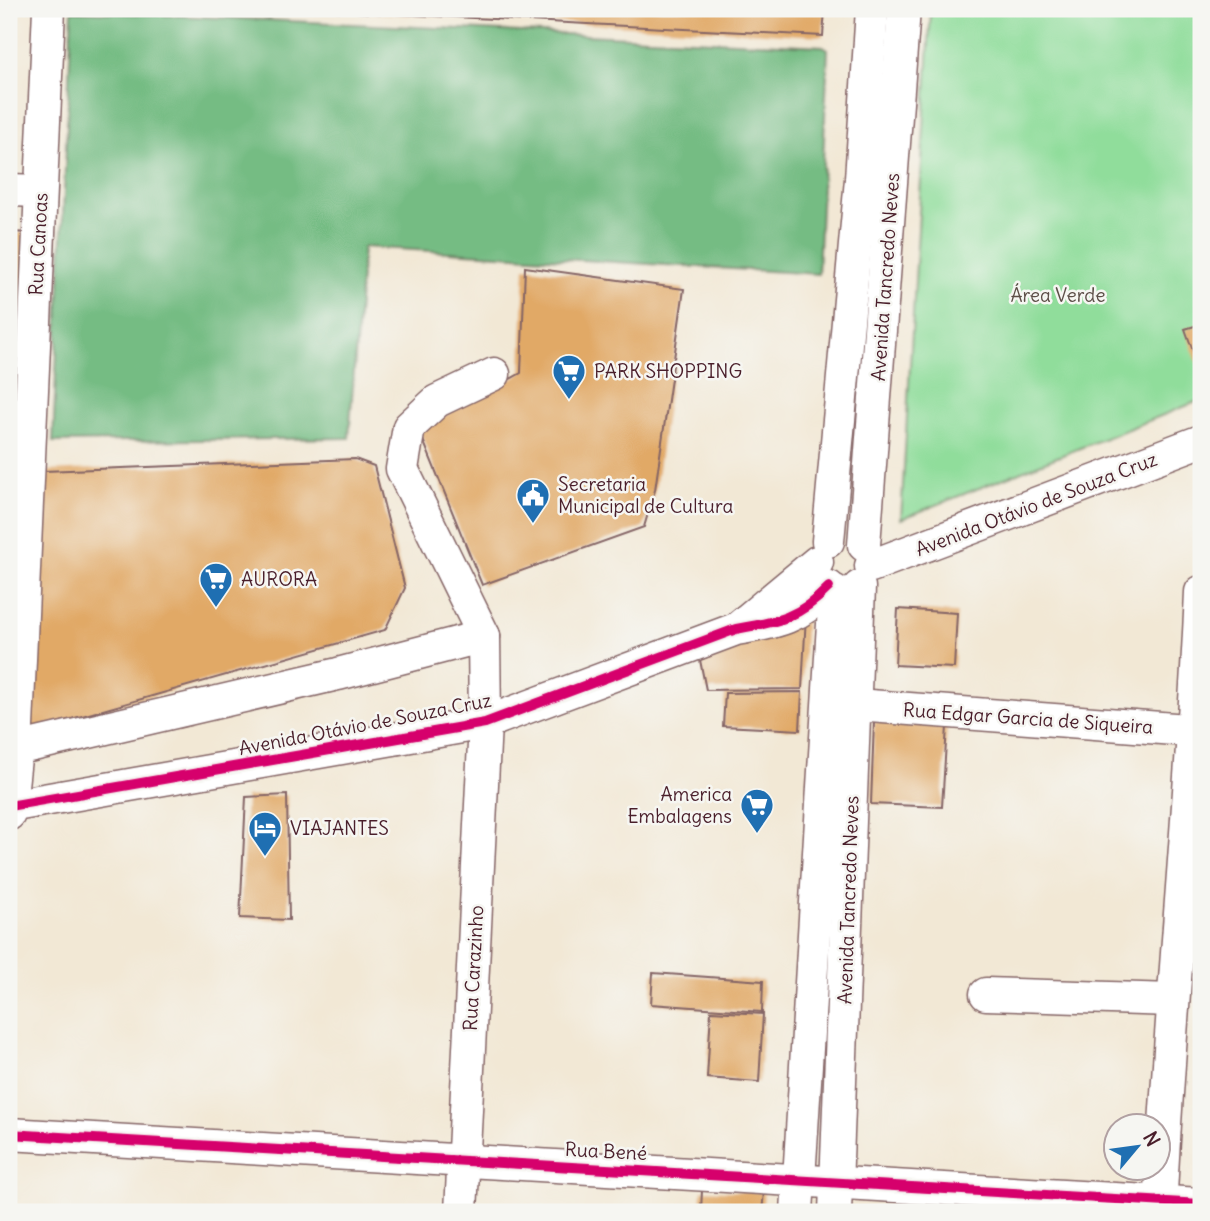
<svg xmlns="http://www.w3.org/2000/svg" width="1210" height="1221" font-family="Delius,sans-serif">
  <style>
    .green { fill: #90dd9b; stroke: #6d7e63; stroke-width: 2 }
    .forest { fill: #74bc83; stroke: #5f6e57; stroke-width: 2 }
    .building { fill: #e1a966 }
    .lines { fill: none; stroke-linecap: round; stroke-linejoin: round }
    .minor-casing { stroke: #856566; stroke-width: 35 }
    .minor { stroke: #fff; stroke-width: 32 }
    .cycleway-casing { stroke: #f6f6f2; stroke-width: 15 }
    .cycleway { stroke: #d6006c; stroke-width: 10 }
    .labels { text-anchor: middle; dominant-baseline: central; stroke-width: 5; stroke-linejoin: round; paint-order: stroke }
    .street-label { font-size: 19px; fill: #4a1f2b; stroke: #f6f6f2 }
    .park-label { font-size: 19px; fill: #5c4e47; stroke: #f6f6f2 }
    .poi-label { font-size: 19px; fill: #4a1f2b; stroke: #f6f6f2; text-anchor: start }
  </style>
  <rect width="100%" height="100%" fill="#f6f6f2"/>
  <filter id="ink" filterUnits="userSpaceOnUse"><feTurbulence type="fractalNoise" baseFrequency=".0143" numOctaves="2"/><feDisplacementMap in="SourceGraphic" scale="14" xChannelSelector="R" yChannelSelector="G"/><feConvolveMatrix kernelMatrix="1 2 1 2 8 2 1 2 1" color-interpolation-filters="sRGB"/></filter>
  <filter id="wash" filterUnits="userSpaceOnUse"><feTurbulence type="fractalNoise" baseFrequency=".00686" numOctaves="4" result="noise"/><feDisplacementMap in="SourceGraphic" scale="28" xChannelSelector="R" yChannelSelector="G"/><feGaussianBlur stdDeviation="1.57" result="paint"/><feColorMatrix in="noise" values="0 0 0 0 0 0 0 0 0 0 0 0 0 0 0 0 0 1.4 0 .05"/><feComposite in="paint" operator="in"/></filter>
  <g filter="url(#wash)">
    <rect width="100%" height="100%" fill="#f2e8d5"/>
    <polygon class="green" points="931,9 1201,9 1201,400 901,519"/>
    <polygon class="forest" points="72,11 823,46 828,49 818,274 363,247 349,438 53,442"/>
    <g id="blocks">
      <g class="building">
        <polygon points="336,9 825,9 823,36 336,11"/>
        <polygon points="9,232 32,233 27,356 9,355"/>
        <polygon points="525,267 684,289 655,490 644,527 482,585 419,430 521,373"/>
        <polygon points="1201,324 1201,373 1185,329"/>
        <polygon points="355,459 374,466 405,588 385,630 29,731 44,471"/>
        <polygon points="898,609 957,613 954,668 895,665"/>
        <polygon points="806,615 802,689 706,690 700,660"/>
        <polygon points="802,692 800,730 723,726 725,693"/>
        <polygon points="874,721 947,726 942,807 871,804"/>
        <polygon points="287,795 289,920 240,918 246,797"/>
        <polygon points="653,973 763,981 762,1012 651,1004"/>
        <polygon points="711,1011 763,1014 759,1082 707,1078"/>
        <polygon points="702,1190 764,1192 762,1212 701,1212"/>
      </g>
    </g>
  </g>
  <g filter="url(#ink)">
    <use href="#blocks" fill-opacity="0" stroke="#856566" stroke-width="2"/>
    <g class="lines">
      <defs>
        <g id="minor">
          <polyline points="9,190 40,191"/>
          <polyline points="828,541 861,179 872,9"/>
          <polyline points="864,545 904,9"/>
          <polyline points="871,566 1201,441"/>
          <polyline points="740,626 817,562"/>
          <polyline points="856,705 1201,731"/>
          <polyline points="16,749 338,674 484,636"/>
          <path d="M9,806L485,723L736,629C778,622 799,618 829,587"/>
          <polyline points="9,814 16,749 49,9"/>
          <polyline points="986,994 1173,1000"/>
          <polyline points="9,1134 1201,1204"/>
          <polyline points="461,1212 485,723 484,636 402,469 409,427 437,401 494,374"/>
          <polyline points="797,1212 835,591"/>
          <polyline points="835,1212 859,587"/>
          <path d="M1160,1212C1170,1005 1192,799 1201,592"/>
        </g>
      </defs>
      <use href="#minor" class="minor-casing"/>
      <use href="#minor" class="minor"/>
      <defs>
        <g id="cycleway">
          <path d="M9,806L485,723L736,629C778,622 799,618 829,587"/>
          <polyline points="9,1134 1201,1204"/>
        </g>
      </defs>
      <use href="#cycleway" class="cycleway-casing"/>
      <use href="#cycleway" class="cycleway"/>
    </g>
  </g>
  <defs>
    <symbol id="supermarket-pin" viewBox="-11 -11 22 30"><path d="M0 17L-7.5 6A9.5 9.5 0 1 1 7.5 6Z" fill="#1f6fb2" stroke="#f6f6f2"/><path d="M-6-5.5h2.5l.6 2H6L4.5 2H-2.5L-4.4-4H-6ZM-1.5 3.2a1.3 1.3 0 1 0 .1 0ZM3 3.2a1.3 1.3 0 1 0 .1 0Z" fill="#fff"/></symbol>
    <symbol id="civic-pin" viewBox="-11 -11 22 30"><path d="M0 17L-7.5 6A9.5 9.5 0 1 1 7.5 6Z" fill="#1f6fb2" stroke="#f6f6f2"/><path d="M-.6-6.5H3V-4.5H.6V-3L4-1V1h2V6H-6V1h2V-1L-.6-3ZM-1.2 2.5V6h2.4V2.5Z" fill="#fff"/></symbol>
    <symbol id="hotel-pin" viewBox="-11 -11 22 30"><path d="M0 17L-7.5 6A9.5 9.5 0 1 1 7.5 6Z" fill="#1f6fb2" stroke="#f6f6f2"/><path d="M-6-4.5h1.5V1H6V5H4.5V3h-9V5H-6ZM-4 0a1.8 1.8 0 1 1 3.6 0ZM.5 0V-2.5h3Q6-2.5 6 0Z" fill="#fff"/></symbol>
  </defs>
  <g fill-rule="evenodd">
    <use href="#supermarket-pin" x="550" y="352" width="38" height="52"/>
    <use href="#civic-pin" x="514" y="476" width="38" height="52"/>
    <use href="#supermarket-pin" x="197" y="560" width="38" height="52"/>
    <use href="#supermarket-pin" x="738" y="786" width="38" height="52"/>
    <use href="#hotel-pin" x="246" y="809" width="38" height="52"/>
  </g>
  <g class="labels">
    <g class="street-label">
      <text transform="translate(38 244) rotate(-87)">Rua Canoas</text>
      <text transform="translate(885 277) rotate(-86)">Avenida Tancredo Neves</text>
      <text transform="translate(1036 504) rotate(-21)">Avenida Otávio de Souza Cruz</text>
      <text transform="translate(1028 718) rotate(4)">Rua Edgar Garcia de Siqueira</text>
      <text transform="translate(365 724) rotate(-11)">Avenida Otávio de Souza Cruz</text>
      <text transform="translate(848 900) rotate(-88)">Avenida Tancredo Neves</text>
      <text transform="translate(473 968) rotate(-87)">Rua Carazinho</text>
      <text transform="translate(606 1151) rotate(3)">Rua Bené</text>
    </g>
    <g class="park-label">
      <text x="1058" y="295">Área Verde</text>
    </g>
    <g class="poi-label">
      <text x="594" y="371">PARK SHOPPING</text>
      <text x="558" y="484">Secretaria<tspan x="558" dy="22">Municipal de Cultura</tspan></text>
      <text x="241" y="579">AURORA</text>
      <text x="732" y="794" text-anchor="end">America<tspan x="732" dy="22">Embalagens</tspan></text>
      <text x="290" y="828">VIAJANTES</text>
    </g>
  </g>
  <rect width="1210" height="1221" fill="none" stroke="#f6f6f2" stroke-width="35"/>
  <g transform="translate(1137 1147) rotate(61)"><circle r="33" fill="#f6f6f2" stroke="#b1a0a2" stroke-width="2"/>
  <path d="M0-5L12 26L0 18L-12 26Z" fill="#1f6fb2"/>
  <text y="-10" font-size="19" font-weight="bold" text-anchor="middle" fill="#4a1f2b">N</text>
  </g>
</svg>
